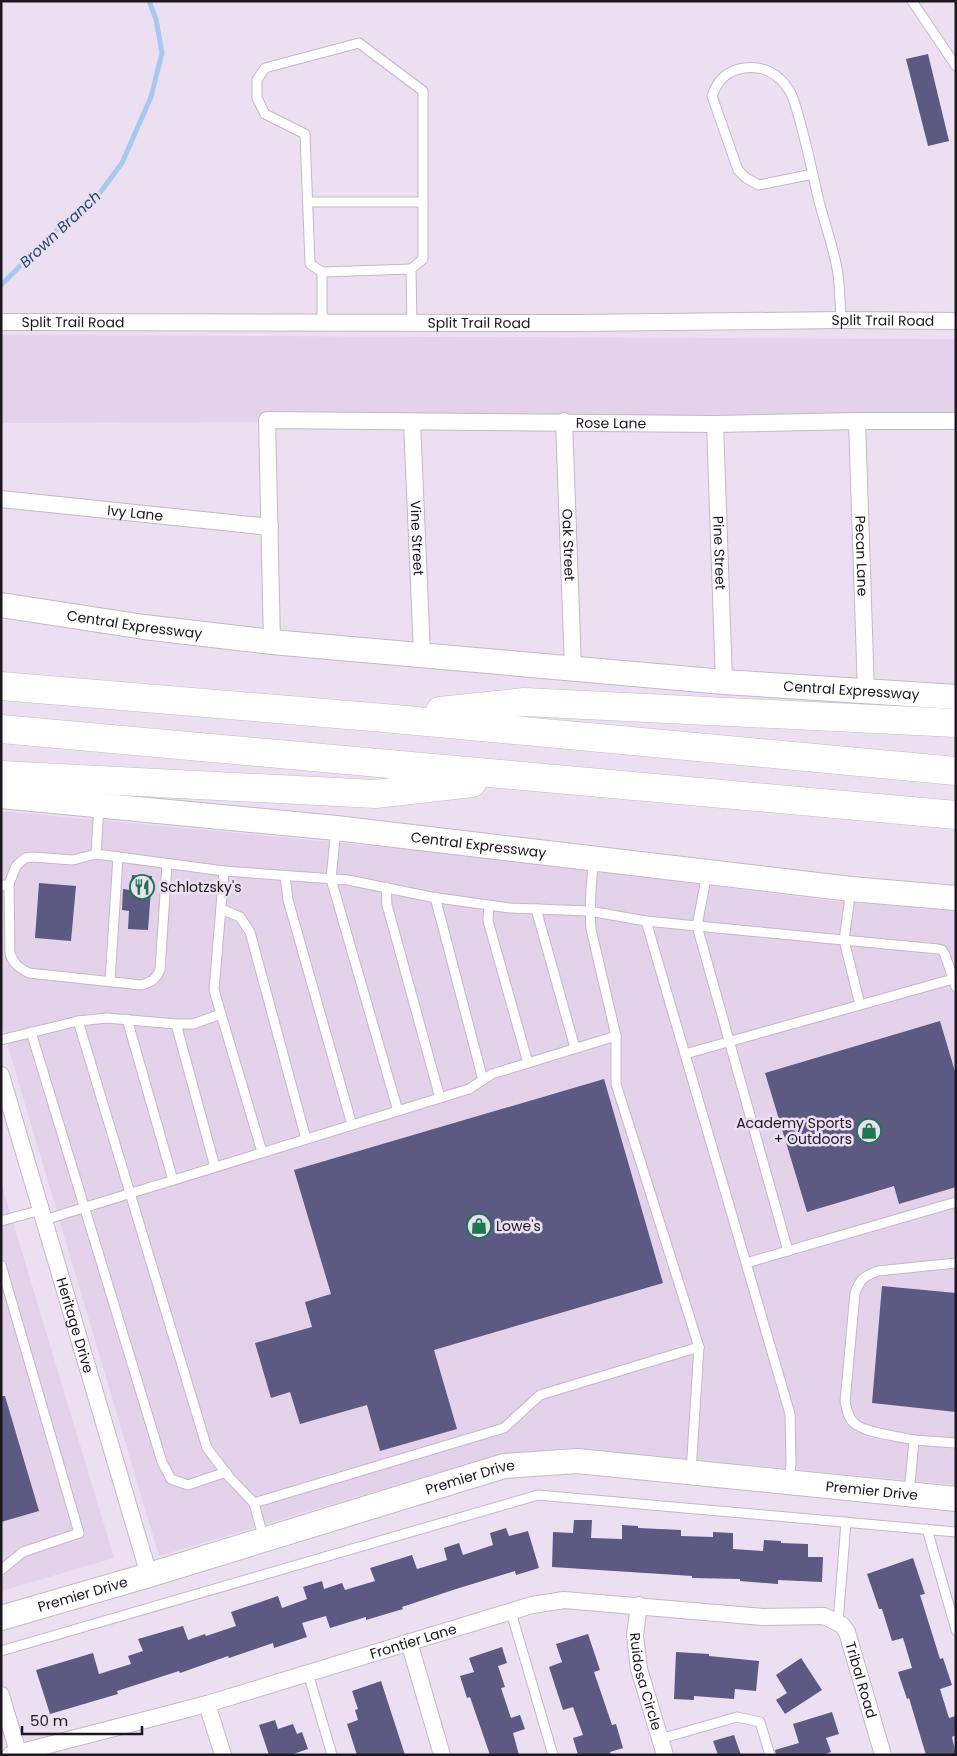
<svg xmlns="http://www.w3.org/2000/svg" width="957" height="1756" font-family="Poppins,sans-serif">
  <style>
    .built { fill: #e4d1ea }
    .lines { fill: none; stroke-linecap: round; stroke-linejoin: round }
    .stream { stroke: #a8c8f1; stroke-width: 5 }
    .building { fill: #5c5983 }
    .lane-casing { stroke: #c5b7c9; stroke-width: 11 }
    .street-casing { stroke: #c5b7c9; stroke-width: 18 }
    .secondary-casing { stroke: #c5b7c9; stroke-width: 26 }
    .highway-casing { stroke: #c5b7c9; stroke-width: 29 }
    .lane { stroke: #fff; stroke-width: 9 }
    .street { stroke: #fff; stroke-width: 16 }
    .secondary { stroke: #fff; stroke-width: 24 }
    .highway { stroke: #fff; stroke-width: 28 }
    .labels { text-anchor: middle; dominant-baseline: central; stroke-width: 5; stroke-linejoin: round; paint-order: stroke }
    .street-label { font-size: 14px; fill: #1c171e; stroke: #eddff2 }
    .poi-label { font-size: 14px; fill: #1c171e; stroke: #eddff2; text-anchor: start }
    .water-label { font-size: 15px; font-style: italic; fill: #1d4779; stroke: #eddff2 }
  </style>
  <rect width="100%" height="100%" fill="#eddff2"/>
  <g class="built">
    <polygon points="1,335 956,339 956,420 1,423"/>
    <polygon points="1,811 461,854 833,901 956,911 956,1485 574,1448 500,1454 159,1556 1,1023"/>
    <polygon points="1,1182 114,1558 1,1591"/>
  </g>
  <g class="lines">
    <polyline class="stream" points="2,284 49,237 99,194 122,163 151,97 162,53 156,19 149,1"/>
  </g>
  <g class="building">
    <polygon points="928,54 949,141 928,146 906,59"/>
    <polygon points="132,875 152,876 148,930 128,929 129,911 122,910 123,889 130,890"/>
    <polygon points="39,883 76,886 71,941 35,938"/>
    <polygon points="940,1021 956,1075 956,1187 899,1204 894,1186 807,1212 765,1073"/>
    <polygon points="604,1079 663,1283 434,1350 457,1429 380,1451 367,1405 300,1424 290,1392 271,1398 255,1343 312,1327 305,1302 331,1294 294,1170"/>
    <polygon points="882,1286 956,1293 956,1412 872,1403"/>
    <polygon points="1,1396 5,1396 39,1511 1,1522"/>
    <polygon points="574,1520 592,1520 591,1538 622,1539 622,1525 638,1526 638,1528 681,1530 681,1536 713,1537 713,1532 733,1533 733,1549 763,1551 764,1540 781,1541 781,1543 808,1544 808,1557 823,1557 822,1582 778,1580 778,1584 740,1581 740,1579 692,1578 692,1576 552,1567 553,1532 573,1533"/>
    <polygon points="506,1528 509,1536 528,1531 539,1568 516,1575 515,1571 456,1589 402,1607 403,1609 366,1620 366,1617 330,1628 326,1616 302,1623 307,1637 274,1648 273,1643 229,1658 228,1656 180,1673 179,1671 117,1691 118,1694 50,1714 36,1670 93,1653 99,1674 131,1664 128,1656 143,1651 138,1639 183,1626 188,1640 205,1634 206,1636 236,1626 231,1612 278,1596 282,1608 307,1599 303,1587 322,1581 324,1589 342,1583 345,1590 375,1581 370,1568 412,1555 417,1569 447,1560 444,1548 459,1543 463,1555 493,1545 490,1533"/>
    <polygon points="913,1558 925,1594 920,1595 940,1659 943,1658 952,1685 940,1689 949,1718 956,1716 956,1735 952,1737 956,1755 926,1755 909,1698 907,1699 898,1672 912,1668 903,1638 892,1641 882,1609 879,1609 867,1574"/>
    <polygon points="588,1634 600,1670 594,1672 612,1725 616,1724 623,1748 610,1752 611,1755 578,1755 573,1738 583,1735 573,1707 563,1710 549,1667 562,1662 556,1644"/>
    <polygon points="502,1647 507,1663 498,1666 505,1687 501,1688 511,1718 520,1715 525,1729 513,1733 519,1755 490,1755 470,1697 467,1698 460,1676 474,1672 469,1658"/>
    <polygon points="676,1652 709,1654 709,1656 759,1661 756,1691 735,1689 734,1699 694,1696 694,1700 674,1699"/>
    <polygon points="801,1658 822,1690 785,1714 776,1700 787,1693 776,1675"/>
    <polygon points="381,1681 405,1755 357,1755 347,1724 358,1720 355,1710 358,1709 352,1691"/>
    <polygon points="832,1712 839,1734 826,1738 831,1752 822,1755 776,1755 775,1750 799,1743 793,1724"/>
    <polygon points="275,1720 278,1729 293,1724 297,1734 302,1732 308,1749 290,1755 269,1755 259,1725"/>
    <polygon points="734,1735 741,1755 718,1755 713,1741"/>
  </g>
  <g class="lines">
    <defs>
      <g id="lane">
        <polyline points="912,1 956,66"/>
        <path d="M813,174L759,185L746,178L738,170L712,96C718,79 727,71 744,68C763,65 779,74 789,90C793,96 795,104 797,111C805,138 811,165 817,193C823,220 834,247 838,274C840,289 840,305 841,320"/>
        <polyline points="308,202 423,202"/>
        <polyline points="322,272 411,269"/>
        <polyline points="322,322 322,272 310,264 305,134 265,114 257,98 257,80 265,68 359,43 423,91 423,259 411,269 412,323"/>
        <polyline points="99,805 96,854 224,871 214,990 221,1014 193,1024 176,1024 107,1018 78,1021 207,1448 230,1478 254,1503 264,1540"/>
        <polyline points="336,828 331,879 398,1111"/>
        <path d="M594,859C591,883 589,905 591,929L616,1036V1084L699,1347L691,1472"/>
        <polyline points="224,871 348,880 431,897 510,908 589,911 646,921 697,926 788,1251"/>
        <polyline points="707,873 697,926 938,949 942,950 945,955 956,987"/>
        <polyline points="285,876 288,900 352,1125"/>
        <path d="M9,884L10,954C14,964 19,968 29,973L141,985C152,982 156,979 160,970L167,864"/>
        <polyline points="1,886 9,884 16,866 25,858 33,857 73,860 96,854"/>
        <polyline points="386,887 387,905 440,1098"/>
        <polyline points="851,890 844,940 860,1005"/>
        <polyline points="435,897 483,1080"/>
        <polyline points="489,905 488,921 528,1063"/>
        <polyline points="221,909 240,917 250,932 306,1139"/>
        <polyline points="536,909 575,1048"/>
        <polyline points="646,921 746,1263"/>
        <polyline points="110,981 118,857"/>
        <polyline points="221,1014 262,1152"/>
        <polyline points="127,1019 173,1180"/>
        <polyline points="176,1024 215,1167"/>
        <polyline points="31,1032 162,1462 171,1479 188,1485 226,1472"/>
        <polyline points="1,1040 78,1021"/>
        <polyline points="685,1054 953,979"/>
        <polyline points="44,1220 469,1089 492,1074 616,1036"/>
        <polyline points="1,1221 41,1210"/>
        <polyline points="1,1265 79,1533 23,1552 1,1570"/>
        <polyline points="914,1440 956,1443"/>
        <polyline points="789,1482 791,1463 790,1414 746,1263 956,1202"/>
        <path d="M909,1494L914,1440C898,1436 865,1433 854,1423C848,1418 847,1409 845,1402L855,1293C860,1279 864,1276 878,1271L956,1263"/>
        <polyline points="254,1503 504,1428 540,1395 699,1347"/>
        <polyline points="927,1529 956,1630"/>
        <polyline points="511,1612 553,1755"/>
        <polyline points="838,1623 846,1522"/>
        <polyline points="1,1651 538,1495 956,1532"/>
        <polyline points="308,1673 332,1755"/>
        <polyline points="660,1739 737,1717 760,1722 770,1755"/>
      </g>
      <g id="street">
        <path id="s1" d="M1,322L577,323L841,320L956,321"/>
        <path id="s2" d="M564,421L573,668"/>
        <path id="s3" d="M857,421L866,692"/>
        <path id="s4" d="M412,422L422,654"/>
        <path id="s5" d="M715,424L724,682"/>
        <path id="s6" d="M1,499L270,527"/>
        <path id="s7" d="M272,642L267,420L715,424L857,421H956"/>
        <path id="s8" d="M1,1075L149,1575"/>
        <path id="s9" d="M639,1605L635,1635L639,1669L665,1755"/>
        <polyline points="409,1642 442,1755"/>
        <polyline points="1,1695 18,1752"/>
        <polyline points="207,1704 223,1755"/>
        <path id="s10" d="M10,1755L207,1704L532,1605L564,1600L763,1617L824,1616L842,1625L847,1632L883,1755"/>
      </g>
      <g id="secondary">
        <path id="s11" d="M1,605L144,627L272,642L724,682L956,697"/>
        <path id="s12" d="M1,796L336,828L851,889L956,898"/>
        <path id="s13" d="M1,1618L149,1575L504,1466L577,1461L956,1499"/>
      </g>
      <g id="highway">
        <polyline points="1,686 384,718 956,771"/>
        <polyline points="440,711 524,702 956,723"/>
        <polyline points="1,729 956,815"/>
        <polyline points="1,775 375,794 472,783"/>
      </g>
    </defs>
    <use href="#lane" class="lane-casing"/>
    <use href="#street" class="street-casing"/>
    <use href="#secondary" class="secondary-casing"/>
    <use href="#highway" class="highway-casing"/>
    <use href="#lane" class="lane"/>
    <use href="#street" class="street"/>
    <use href="#secondary" class="secondary"/>
    <use href="#highway" class="highway"/>
  </g>
  <defs>
    <symbol id="restaurant-ring" viewBox="-11 -11 22 22"><circle r="9.5" fill="#eddff2" stroke="#1b784e" stroke-width="1.5"/><path d="M-5-6h1v4h1v-4h1v4h1v-4h1v5L-1.5 .5V6h-2V.5L-5-1ZM5-6V6H3V1.5H1.5Q1.5-4 5-6Z" fill="#1b784e"/></symbol>
    <symbol id="shop-ring" viewBox="-11 -11 22 22"><circle r="9.5" fill="#eddff2" stroke="#1b784e" stroke-width="1.5"/><path d="M-5-2.5h2.3a2.7 3.5 0 0 1 5.4 0H5L5.5 6h-11ZM-1.5-2.5h3a1.5 2.3 0 0 0-3 0Z" fill="#1b784e"/></symbol>
  </defs>
  <g fill-rule="evenodd">
    <use href="#restaurant-ring" x="128" y="873" width="28" height="28"/>
    <use href="#shop-ring" x="855" y="1117" width="28" height="28"/>
    <use href="#shop-ring" x="465" y="1212" width="28" height="28"/>
  </g>
  <g class="labels">
    <g class="street-label">
      <text stroke="none"><textPath href="#s1" startOffset="882">Split Trail Road</textPath></text>
      <text stroke="none"><textPath href="#s1" startOffset="72">Split Trail Road</textPath></text>
      <text stroke="none"><textPath href="#s1" startOffset="478">Split Trail Road</textPath></text>
      <text stroke="none"><textPath href="#s7" startOffset="566">Rose Lane</textPath></text>
      <text stroke="none"><textPath href="#s6" startOffset="135">Ivy Lane</textPath></text>
      <text stroke="none"><textPath href="#s4" startOffset="116">Vine Street</textPath></text>
      <text stroke="none"><textPath href="#s2" startOffset="124">Oak Street</textPath></text>
      <text stroke="none"><textPath href="#s5" startOffset="129">Pine Street</textPath></text>
      <text stroke="none"><textPath href="#s3" startOffset="135">Pecan Lane</textPath></text>
      <text stroke="none"><textPath href="#s11" startOffset="135">Central Expressway</textPath></text>
      <text stroke="none"><textPath href="#s11" startOffset="855">Central Expressway</textPath></text>
      <text stroke="none"><textPath href="#s12" startOffset="480">Central Expressway</textPath></text>
      <text stroke="none"><textPath href="#s8" startOffset="261">Heritage Drive</textPath></text>
      <text stroke="none"><textPath href="#s13" startOffset="490">Premier Drive</textPath></text>
      <text stroke="none"><textPath href="#s13" startOffset="895">Premier Drive</textPath></text>
      <text stroke="none"><textPath href="#s13" startOffset="85">Premier Drive</textPath></text>
      <text stroke="none"><textPath href="#s10" startOffset="419">Frontier Lane</textPath></text>
      <text stroke="none"><textPath href="#s9" startOffset="78">Ruidosa Circle</textPath></text>
      <text stroke="none"><textPath href="#s10" startOffset="915">Tribal Road</textPath></text>
    </g>
    <g class="poi-label">
      <text x="160" y="887">Schlotzsky's</text>
      <text x="852" y="1123" text-anchor="end">Academy Sports<tspan x="852" dy="16">+ Outdoors</tspan></text>
      <text x="496" y="1226">Lowe's</text>
    </g>
    <g class="water-label">
      <text transform="translate(60 229) rotate(-43)">Brown Branch</text>
    </g>
  </g>
  <rect width="957" height="1756" fill="none" stroke="#1c171e" stroke-width="5"/>
  <path d="M22 1726v8h120v-8" fill="none" stroke="#1c171e" stroke-width="2.5"/>
  <text x="30" y="1726" font-size="15" fill="#1c171e" stroke="#eddff2" stroke-width="4" paint-order="stroke">50 m</text>
</svg>
